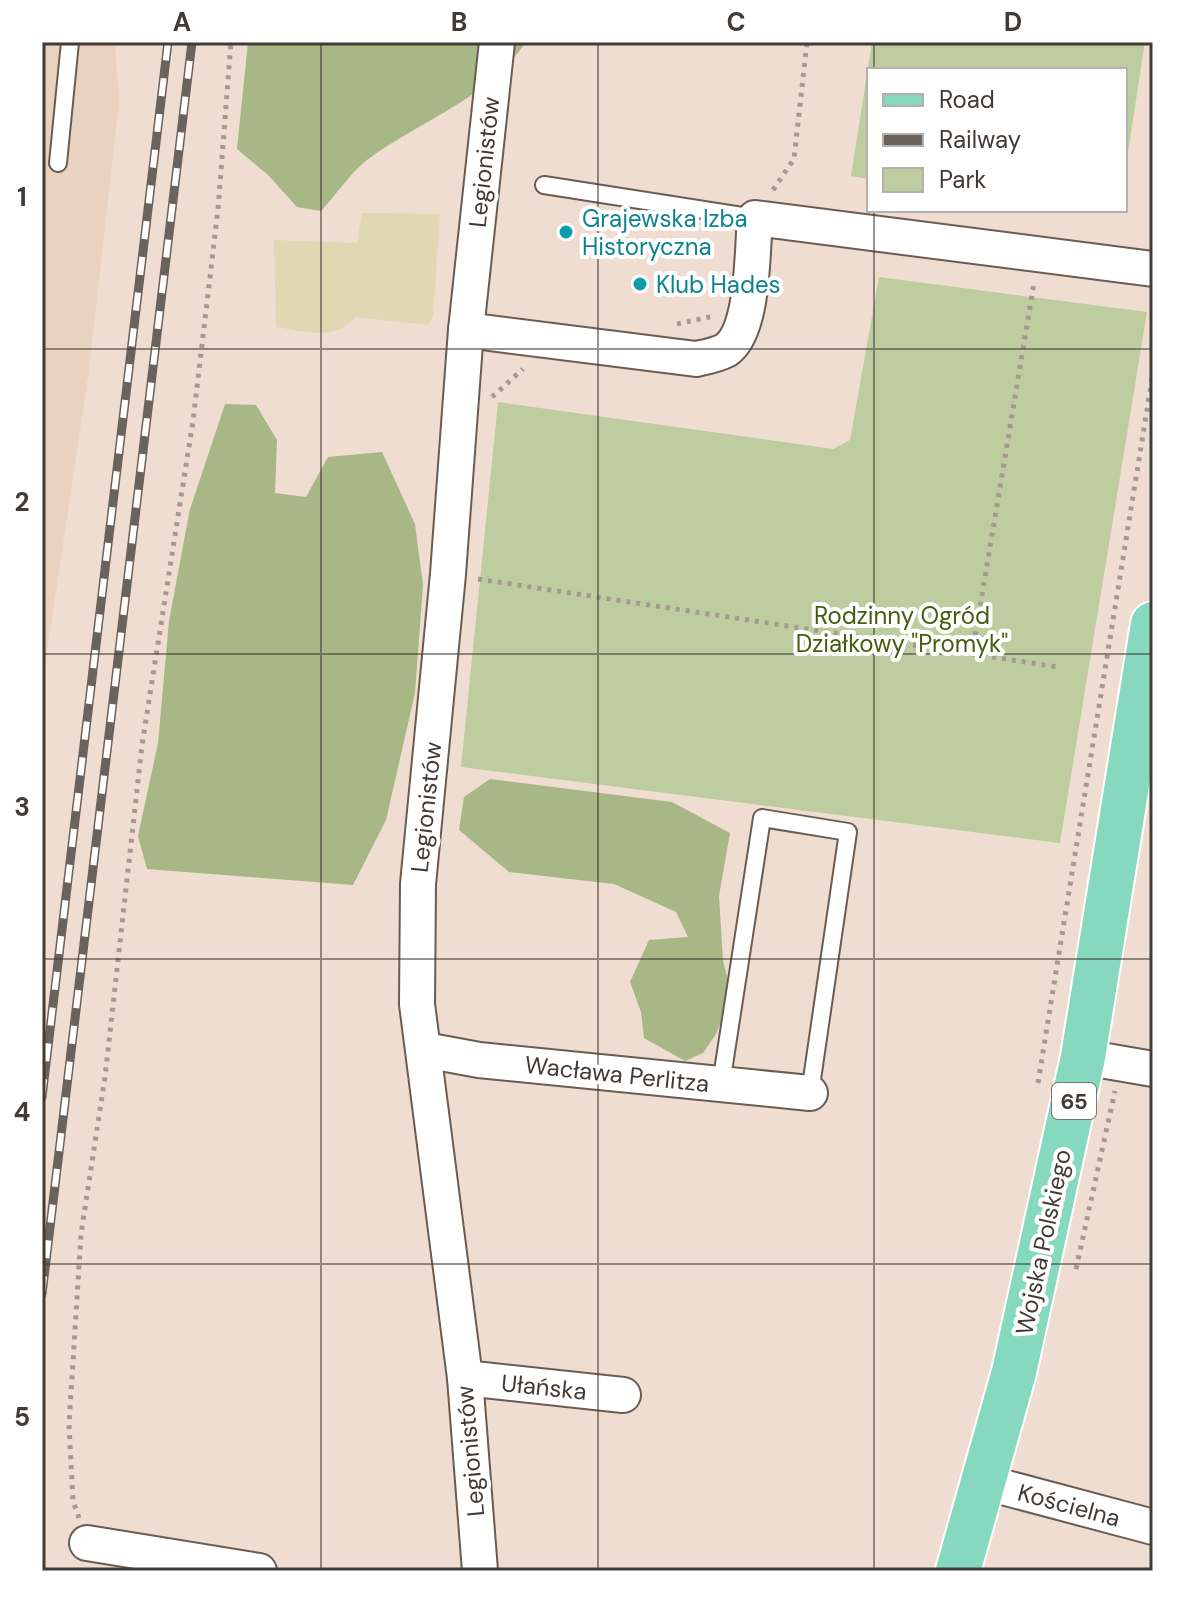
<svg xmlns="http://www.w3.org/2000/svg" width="1195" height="1613" font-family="'DM Sans',sans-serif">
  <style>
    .built { fill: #ead2c1 }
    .green { fill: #becd9f }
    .forest { fill: #a7b785 }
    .sand { fill: #e1d7b3 }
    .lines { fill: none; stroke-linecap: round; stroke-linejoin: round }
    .lane-casing { stroke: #6b5c51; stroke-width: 20 }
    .street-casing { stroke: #6b5c51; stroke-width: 38 }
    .primary-casing { stroke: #fff; stroke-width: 48 }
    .path { stroke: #a79990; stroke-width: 5; stroke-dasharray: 4 6; stroke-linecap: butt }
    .lane { stroke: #fff; stroke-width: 16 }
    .street { stroke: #fff; stroke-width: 34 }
    .primary { stroke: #86d9bf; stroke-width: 44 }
    .rail-casing { stroke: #6b625b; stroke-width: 9 }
    .rail { stroke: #fff; stroke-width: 6; stroke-dasharray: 18; stroke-linecap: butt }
    .grid { fill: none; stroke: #413a35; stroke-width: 2; stroke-opacity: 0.55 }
    .culture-dot { fill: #0f9aa8; stroke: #fff; stroke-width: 3 }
    .labels { text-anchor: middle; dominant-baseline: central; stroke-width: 8; stroke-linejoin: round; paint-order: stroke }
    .shield { fill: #fff; stroke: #7a7572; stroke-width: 2 }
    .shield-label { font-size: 22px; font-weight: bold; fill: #413a35 }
    .street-label { font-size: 24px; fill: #413a35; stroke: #fff }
    .culture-label { font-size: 24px; fill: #0d838f; stroke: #fff; text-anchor: start }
    .park-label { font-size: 24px; fill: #495b0c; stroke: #fff }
    .neatline { fill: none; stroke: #413a35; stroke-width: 3 }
    .grid-label { font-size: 26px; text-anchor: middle; font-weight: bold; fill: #413a35 }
  </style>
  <rect width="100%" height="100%" fill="#efddd1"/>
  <polygon class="built" points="42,42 115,42 119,102 88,377 42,685"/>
  <g class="green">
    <polygon points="872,42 1145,42 1125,171 1125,70 869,70 869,179 851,176"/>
    <polygon points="879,277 1147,312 1060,843 461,767 498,402 833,449 850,440"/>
  </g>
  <g class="forest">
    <path d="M248,42H526C485,101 422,119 367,160C350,173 336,195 321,211L297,207L268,175L237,149Z"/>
    <polygon points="225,404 256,405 277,440 275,493 306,497 328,457 382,452 415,524 423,585 415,693 386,820 353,885 147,869 138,836 158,743 169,621 190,509"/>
    <polygon points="490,779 672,802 730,833 719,896 723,961 732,996 716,1034 703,1053 685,1061 644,1038 641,1012 630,982 649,940 688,937 676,912 614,884 509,872 459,830 464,797"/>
  </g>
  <path class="sand" d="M362,213L440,214L433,316L428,325L355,317C337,342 303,331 276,327L274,240L357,243Z"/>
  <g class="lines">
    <defs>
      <g id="lane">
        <polyline points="58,163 70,42"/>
        <polyline points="544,185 755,218"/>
        <polyline points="721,1084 762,818 848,832 810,1093"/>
      </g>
      <g id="street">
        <path d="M466,330L696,359C706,357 717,355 726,350C754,331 752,251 755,218L1153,269"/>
        <polyline points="425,1050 479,1060 810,1093"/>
        <polyline points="1083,1057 1153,1069"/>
        <polyline points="465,1378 623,1395"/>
        <polyline points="984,1482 1153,1527"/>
        <polyline points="87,1543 259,1571"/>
        <polyline points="480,1571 465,1378 417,1004 418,884 448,574 466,330 497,42"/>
      </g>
      <polyline id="primary" points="958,1571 1014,1372 1083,1057 1153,624"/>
    </defs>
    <use href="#lane" class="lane-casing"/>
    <use href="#street" class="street-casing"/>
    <use href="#primary" class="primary-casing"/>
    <g class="path">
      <polyline points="773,190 794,159 807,42"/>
      <polyline points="677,324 714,316"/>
      <polyline points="492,397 523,369"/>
      <polyline points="478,579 1058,667"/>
      <polyline points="972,655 1034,283"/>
      <polyline points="1038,1083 1153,373"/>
      <polyline points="1076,1269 1115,1091"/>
      <polyline points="79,1518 73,1501 69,1425 81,1234 105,1077 142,745 193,421 218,209 231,42"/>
    </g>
    <use href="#lane" class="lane"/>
    <use href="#street" class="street"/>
    <use href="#primary" class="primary"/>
    <defs>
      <g id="rail">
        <polyline points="42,1097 168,42"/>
        <polyline points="42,1294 192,42"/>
      </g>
    </defs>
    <use href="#rail" class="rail-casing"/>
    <use href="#rail" class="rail"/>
  </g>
  <path class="grid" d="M321,42V1571M598,42V1571M874,42V70M874,210V1571M42,349H1153M42,654H1153M42,959H1153M42,1264H1153"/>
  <g class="culture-dot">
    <circle cx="566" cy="232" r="8"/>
    <circle cx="640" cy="284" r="8"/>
  </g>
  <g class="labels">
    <rect class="shield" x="1052" y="1083" width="44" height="36" rx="6"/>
    <g class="shield-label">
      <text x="1074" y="1101">65</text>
    </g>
    <g class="street-label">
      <text transform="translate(484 162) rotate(-84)">Legionistów</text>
      <text transform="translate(426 807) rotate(-84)">Legionistów</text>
      <text transform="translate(617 1074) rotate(6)">Wacława Perlitza</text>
      <text transform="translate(1043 1242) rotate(-78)">Wojska Polskiego</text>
      <text transform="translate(544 1387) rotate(6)">Ułańska</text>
      <text transform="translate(470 1451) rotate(-95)">Legionistów</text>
      <text transform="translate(1069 1505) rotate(15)">Kościelna</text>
    </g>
    <g class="culture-label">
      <text x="582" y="218">Grajewska Izba<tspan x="582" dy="28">Historyczna</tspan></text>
      <text x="656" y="284">Klub Hades</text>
    </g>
    <g class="park-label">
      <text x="902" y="615">Rodzinny Ogród<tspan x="902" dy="28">Działkowy "Promyk"</tspan></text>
    </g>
  </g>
  <rect width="1195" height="1613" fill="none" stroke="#ffffff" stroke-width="88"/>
  <rect x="867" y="68" width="260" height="144" fill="#ffffff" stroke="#b3b0ae" stroke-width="2"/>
  <rect x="883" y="94" width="40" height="12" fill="#86d9bf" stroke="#b3b0ae" stroke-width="2"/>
  <text x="939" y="108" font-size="24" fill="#413a35">Road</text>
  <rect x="883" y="134" width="40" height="12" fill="#6b625b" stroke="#b3b0ae" stroke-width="2"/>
  <text x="939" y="148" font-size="24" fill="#413a35">Railway</text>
  <rect x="883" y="168" width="40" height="24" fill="#becd9f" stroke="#b3b0ae" stroke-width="2"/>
  <text x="939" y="188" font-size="24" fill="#413a35">Park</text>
  <rect x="44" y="44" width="1107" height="1525" class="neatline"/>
  <g class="grid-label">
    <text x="182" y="31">A</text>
    <text x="459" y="31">B</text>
    <text x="736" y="31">C</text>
    <text x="1013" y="31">D</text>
    <text x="22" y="206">1</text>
    <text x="22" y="511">2</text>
    <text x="22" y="816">3</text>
    <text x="22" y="1121">4</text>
    <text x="22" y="1426">5</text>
  </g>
</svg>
